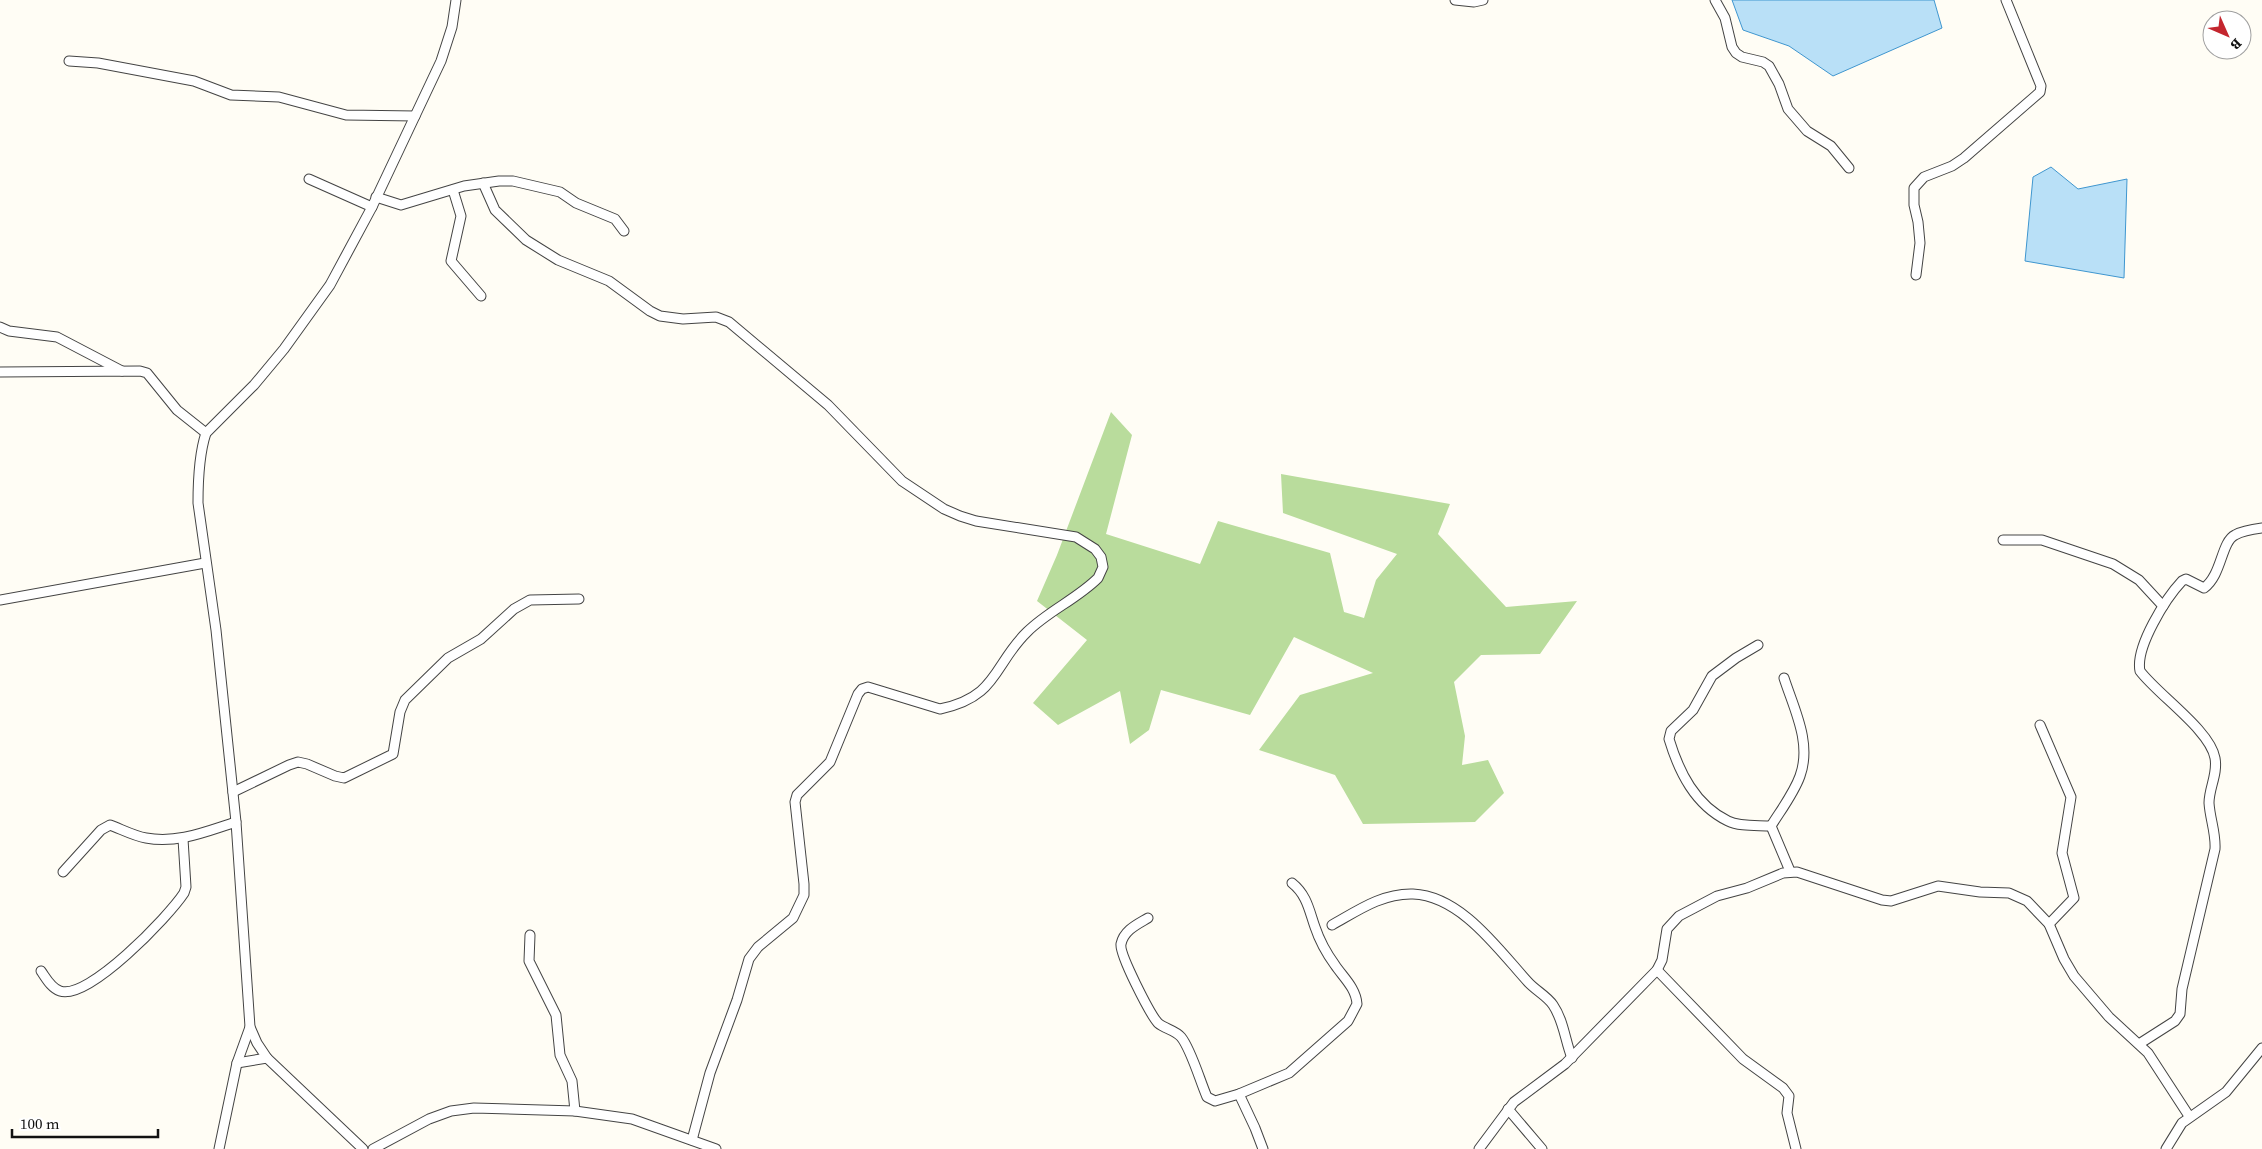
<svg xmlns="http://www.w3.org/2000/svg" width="2262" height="1149" font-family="'Source Serif 4',serif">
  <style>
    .forest { fill: #b9dc9c }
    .water { fill: #b9e0f7; stroke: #3f96cf }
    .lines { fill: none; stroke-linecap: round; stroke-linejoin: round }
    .street-casing { stroke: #444; stroke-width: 11 }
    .street { stroke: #fff; stroke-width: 9 }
  </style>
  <rect width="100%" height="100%" fill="#fffdf5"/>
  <polygon class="forest" points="1111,412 1132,435 1106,534 1200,564 1218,521 1330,553 1344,612 1364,618 1376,580 1397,554 1283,513 1281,474 1450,504 1438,534 1506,607 1577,601 1540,654 1481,655 1454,682 1465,736 1462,765 1488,760 1504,793 1475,822 1363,824 1335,775 1259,750 1300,695 1373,673 1294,637 1250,715 1161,690 1149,730 1130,744 1120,691 1058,725 1033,703 1087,640 1037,601 1057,555"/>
  <g class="water">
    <polygon points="1732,0 1934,0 1942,28 1833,76 1789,46 1743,30"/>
    <polygon points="2051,167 2078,189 2127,179 2124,278 2025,261 2033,177"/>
  </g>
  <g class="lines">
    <defs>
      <g id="street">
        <polyline points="1455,0 1474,2 1483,0"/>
        <polyline points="1715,0 1725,18 1732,47 1736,53 1742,57 1763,62 1769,66 1779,84 1788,109 1807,131 1831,146 1849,168"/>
        <polyline points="69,61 98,63 194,81 231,95 279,97 346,115 415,116"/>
        <polyline points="309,179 372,207"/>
        <path d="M483,183L495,210L526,240L558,260L609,281L650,311L660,316L683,319L716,317L729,322L828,405L902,481L944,509L960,516L976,521L1076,537L1095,549L1101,557L1103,567L1098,578C1077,599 1048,611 1027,632C993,665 998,697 940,709L868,687L862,689L858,694L830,762L797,795L795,802L804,884V895L793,918L758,947L749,959L737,1000L710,1073L692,1140"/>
        <polyline points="453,190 461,216 451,261 481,296"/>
        <polyline points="376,197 401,205 464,186 499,181 513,181 560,192 576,203 615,219 624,231"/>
        <polyline points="1916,275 1920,243 1918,222 1914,205 1914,188 1924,177 1952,166 1964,158 2040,92 2041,86 2006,0"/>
        <polyline points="0,327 9,331 57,337 122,371"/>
        <polyline points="0,372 140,371 147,373 177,410 206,433"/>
        <polyline points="2003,540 2042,540 2113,564 2139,580 2163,606"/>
        <polyline points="0,600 205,563"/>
        <path d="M1758,645L1736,658L1712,676L1693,710L1671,731L1669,739C1679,772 1695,805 1728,821C1740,827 1758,825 1771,826"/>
        <path d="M1784,678C1794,709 1812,743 1800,776C1794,793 1781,810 1771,826L1790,871"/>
        <polyline points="2040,725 2071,797 2062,853 2074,898 2049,924"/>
        <polyline points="233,792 289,765 298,762 307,764 335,776 344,778 393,754 400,712 405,700 448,658 481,639 514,609 530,600 579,599"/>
        <path d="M63,872L101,830L110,825C121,829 134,836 146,838C178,844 207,831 236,822"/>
        <path d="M1148,918C1138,924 1124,930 1121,944C1119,954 1150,1014 1158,1023C1165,1029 1175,1030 1181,1037C1191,1049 1200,1081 1207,1097L1215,1101L1239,1094L1289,1073L1348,1021L1357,1004C1356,988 1343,977 1335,965C1327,954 1319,939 1315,927C1309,910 1307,895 1292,883"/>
        <path d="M1332,925C1357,911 1382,893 1413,894C1461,896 1498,949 1528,982C1535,990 1547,996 1553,1005C1564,1021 1565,1041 1572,1058"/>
        <polyline points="530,935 529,961 556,1015 560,1055 572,1081 575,1111"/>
        <polyline points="1657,970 1743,1059 1783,1088 1789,1096 1787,1113 1796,1149"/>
        <path d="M41,971C46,978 51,988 60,991C88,1001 169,916 184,893L186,887L183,839"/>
        <path d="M2139,1044L2175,1021L2180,1014L2182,989L2215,849C2216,833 2210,819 2209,803C2209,788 2218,774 2215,758C2210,730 2158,695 2140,671C2135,647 2166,598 2182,581L2186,579L2204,588C2222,575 2221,542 2235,535C2242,531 2254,529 2262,528"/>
        <polyline points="237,1063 267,1058"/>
        <polyline points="1239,1094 1255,1128 1263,1149"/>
        <polyline points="1508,1109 1542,1149"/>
        <polyline points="219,1149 237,1063 250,1027"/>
        <path d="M363,1149L267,1058L257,1043L250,1027L236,822L216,630L198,503C198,480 199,454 206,433L254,385L284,349L330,285L372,207L441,61L452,27L456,0"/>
        <polyline points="373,1149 429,1119 451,1111 474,1108 575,1111 632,1119 716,1149"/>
        <polyline points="1479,1149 1514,1102 1565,1064 1657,970 1662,960 1667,929 1679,916 1717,896 1747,888 1783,873 1797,872 1882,900 1891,901 1938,886 1980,892 2009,893 2027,901 2049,924 2064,959 2074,976 2109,1017 2148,1053 2189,1116"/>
        <polyline points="2166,1149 2182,1123 2226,1092 2262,1048"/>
      </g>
    </defs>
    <use href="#street" class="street-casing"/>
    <use href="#street" class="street"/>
  </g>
  <g transform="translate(2227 35) rotate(135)"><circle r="24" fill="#ffffff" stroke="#a0a0a0"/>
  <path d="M0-4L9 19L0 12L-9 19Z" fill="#c4262e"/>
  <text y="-8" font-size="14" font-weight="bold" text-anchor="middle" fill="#111111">B</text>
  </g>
  <path d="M12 1129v8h146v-8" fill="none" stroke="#111111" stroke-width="2.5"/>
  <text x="20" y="1129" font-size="15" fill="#111111" stroke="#ffffff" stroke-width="4" paint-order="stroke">100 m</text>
</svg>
